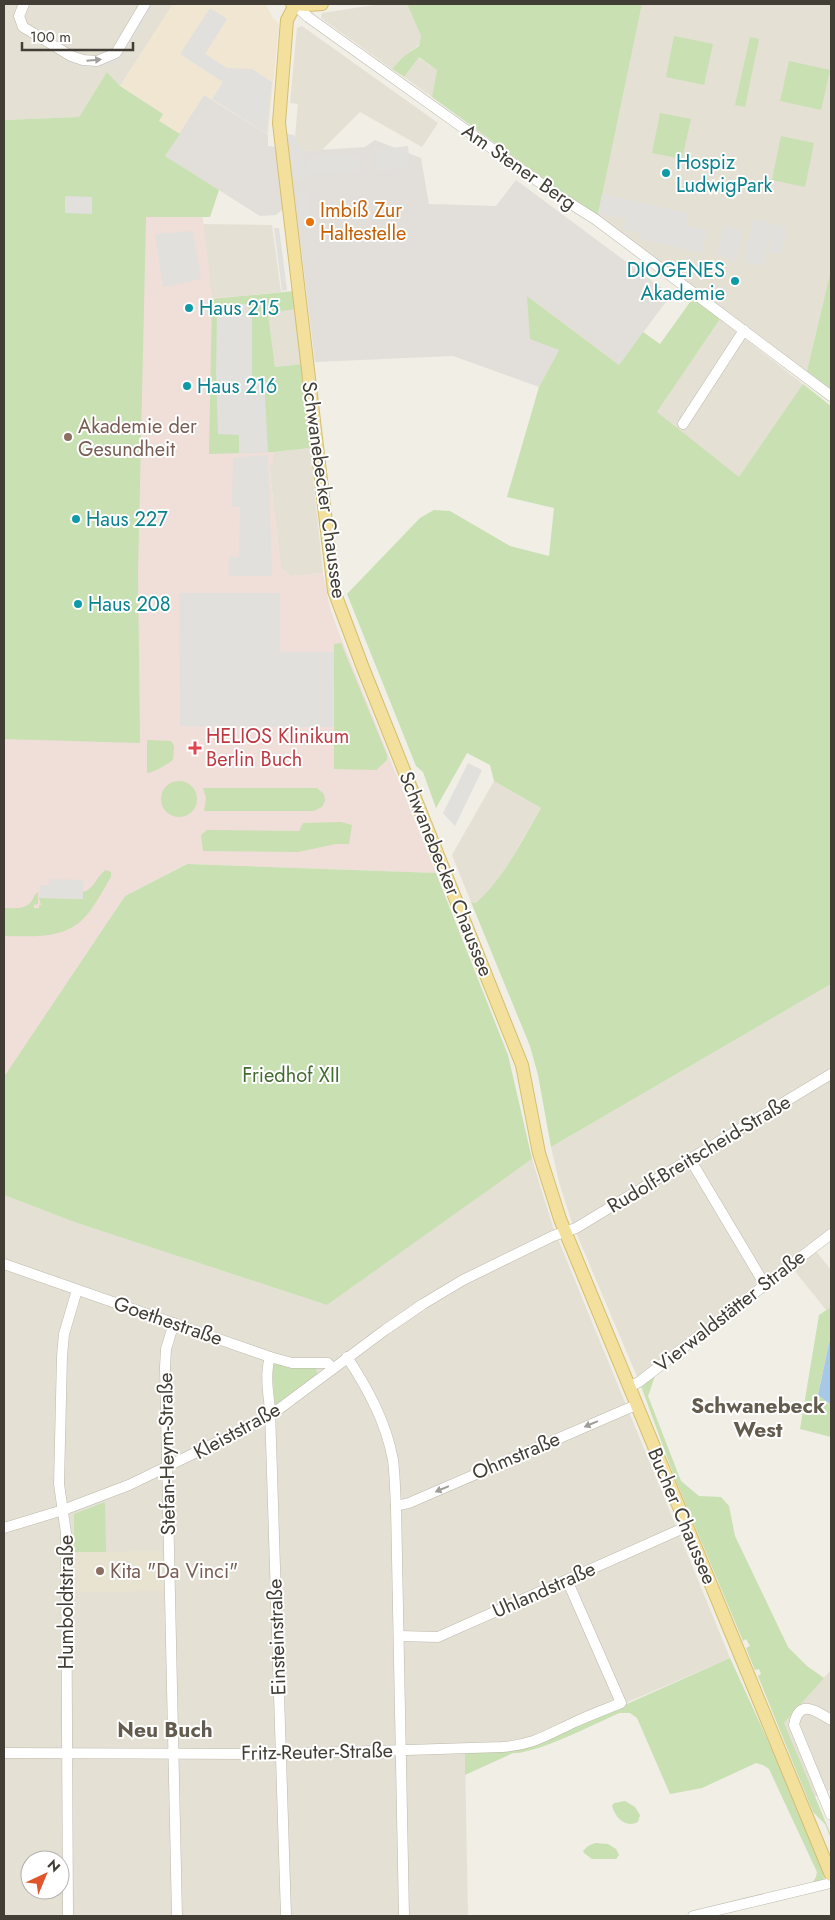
<svg xmlns="http://www.w3.org/2000/svg" width="835" height="1920" font-family="Jost,sans-serif">
  <style>
    .residential { fill: #e4e0d4; fill-rule: evenodd }
    .commercial { fill: #f0e6d2 }
    .industrial { fill: #e2dfda }
    .education { fill: #e8e3d0 }
    .medical { fill: #f0ded9 }
    .green { fill: #c8e0b2 }
    .parking { fill: #e1e0dd }
    .water { fill: #a7c8e7 }
    .lines { fill: none; stroke-linecap: round; stroke-linejoin: round }
    .minor-casing { stroke: #bdb9ac; stroke-width: 11 }
    .major-casing { stroke: #d5be6f; stroke-width: 14 }
    .minor { stroke: #fff; stroke-width: 10 }
    .major { stroke: #f2e09c; stroke-width: 12 }
    .oneway { fill: #a09e9a }
    .culture-dot { fill: #0f9aa8; stroke: #fff; stroke-width: 2 }
    .food-dot { fill: #e8710a; stroke: #fff; stroke-width: 2 }
    .education-dot { fill: #8d6e63; stroke: #fff; stroke-width: 2 }
    .health-dot { fill: #e0444e; stroke: #fff; stroke-width: 2 }
    .labels { text-anchor: middle; dominant-baseline: central; stroke-width: 4; stroke-linejoin: round; paint-order: stroke }
    .culture-label { font-size: 20px; fill: #0d838f; stroke: #fff; text-anchor: start }
    .street-label { font-size: 20px; fill: #423e35; stroke: #fff }
    .food-label { font-size: 20px; fill: #c56008; stroke: #fff; text-anchor: start }
    .education-label { font-size: 20px; fill: #785e54; stroke: #fff; text-anchor: start }
    .health-label { font-size: 20px; fill: #be3a42; stroke: #fff; text-anchor: start }
    .park-label { font-size: 20px; fill: #426c30; stroke: #fff }
    .neighbourhood-label { font-size: 21px; font-weight: bold; fill: #635c4e; stroke: #fff }
  </style>
  <rect width="100%" height="100%" fill="#f0eee5"/>
  <g class="residential">
    <polygon points="4,4 173,4 120,86 107,72 79,117 4,120"/>
    <polygon points="381,4 407,4 421,36 419,45 404,56 392,69 321,18 322,13"/>
    <polygon points="642,4 831,4 831,270 807,371 598,215"/>
    <polygon points="302,26 438,123 422,147 360,112 322,150 302,151 295,137 298,104 290,103 297,28"/>
    <polygon points="418,57 437,70 432,97 404,77"/>
    <polygon points="203,224 272,225 281,292 212,299"/>
    <polygon points="297,309 302,364 275,367 268,312"/>
    <polygon points="720,319 803,384 699,538 657,412"/>
    <polygon points="310,448 323,573 291,576 281,568 269,464 273,452"/>
    <polygon points="494,781 541,808 505,870 492,890 476,903 471,902 452,855"/>
    <polygon points="831,984 831,1240 816,1251 831,1270 831,1307 827,1311 793,1269 641,1386 572,1223 559,1182 551,1147"/>
    <path d="M532,1159L553,1227L730,1658L628,1702L619,1713L540,1747L520,1753L465,1755L468,1916H4V1195L77,1223L327,1305ZM30,1860H60V1890H30Z"/>
    <polygon points="831,1670 831,1790 814,1797 784,1723"/>
  </g>
  <polygon class="commercial" points="173,4 266,4 272,17 279,24 268,135 204,95 180,134 159,121 163,114 120,86"/>
  <g class="industrial">
    <polygon points="204,95 268,135 268,146 276,147 283,209 276,215 260,216 165,156"/>
    <polygon points="287,134 295,137 302,151 365,147 375,140 421,158 429,204 496,206 516,180 671,295 619,365 527,296 559,350 539,387 453,356 315,362"/>
  </g>
  <polygon class="education" points="163,1551 164,1591 74,1592 74,1552"/>
  <polygon class="medical" points="4,208 202,211 212,298 257,295 275,452 273,452 274,463 269,465 281,568 291,576 323,573 330,608 339,633 436,873 186,864 125,896 6,1075 4,1074"/>
  <g class="green">
    <polygon points="407,4 642,4 598,215 565,194 432,97 437,70 419,57 404,77 392,69 404,56 419,46 421,36"/>
    <polygon points="674,36 713,44 704,85 666,77"/>
    <polygon points="750,37 759,39 745,107 735,105"/>
    <polygon points="789,61 830,70 821,110 780,101"/>
    <polygon points="107,72 120,86 163,114 159,121 180,134 165,156 219,190 210,217 144,217 146,217 138,573 140,743 4,739 4,120 79,117"/>
    <polygon points="660,113 691,119 682,159 652,153"/>
    <polygon points="781,136 814,143 805,187 772,180"/>
    <polygon points="831,270 831,389 807,371"/>
    <polygon points="294,291 297,309 268,313 275,367 302,364 310,448 273,452 209,454 212,299"/>
    <path d="M527,296L619,365L643,332L660,344L693,298L720,319L657,412L739,477L803,384L831,406V984L551,1147L538,1075L530,1046L471,902L476,903C505,877 521,842 541,808L494,781L490,765L467,753L436,808L423,772L416,766L347,594L420,518L434,510L450,511L510,546L549,556L554,508L507,497L539,387L559,350L530,339Z"/>
    <polygon points="341,643 387,755 387,760 376,770 334,769 334,644"/>
    <path d="M147,740L171,741L174,746L173,760C168,764 152,773 147,773Z"/>
    <circle cx="179" cy="799" r="18"/>
    <polygon points="203,788 317,788 324,794 325,801 322,807 314,811 204,811 206,798"/>
    <polygon points="341,822 352,825 349,844 336,844 298,852 203,851 201,835 207,830 299,831 303,823"/>
    <polygon points="187,864 436,873 508,1055 532,1159 327,1305 77,1223 4,1195 4,1074 6,1074 125,896"/>
    <path d="M106,870L111,872V877C103,890 95,906 85,917C64,940 32,936 4,936V908C13,908 25,910 31,902C34,897 34,895 38,892V904L34,905V908H39V905H41L39,898L83,899V892C95,889 96,876 106,870Z"/>
    <polygon points="831,1307 831,1334 818,1394 829,1404 831,1403 831,1437 800,1429 819,1315"/>
    <polygon points="271,1360 289,1365 316,1368 317,1374 275,1405"/>
    <polygon points="655,1376 648,1396 681,1481 699,1496 721,1497 729,1506 735,1536 788,1647 807,1666 824,1678 784,1723 831,1835 831,1839 825,1824 813,1812 758,1676 761,1674 759,1669 755,1670 746,1648 750,1646 746,1639 743,1641 674,1476 641,1386"/>
    <polygon points="105,1502 106,1552 74,1552 74,1514"/>
    <path d="M730,1658L811,1835L823,1871L824,1878L821,1881L812,1883L816,1877L817,1872L769,1769L763,1765L756,1763L702,1788L670,1794L637,1718L630,1713H619C592,1725 539,1753 513,1753L465,1775V1751L533,1746Z"/>
    <path d="M625,1801L635,1807L640,1815L638,1822C626,1828 616,1819 612,1806L614,1803Z"/>
    <polygon points="595,1843 608,1844 616,1849 619,1855 616,1859 592,1859 584,1853 583,1851 588,1846"/>
  </g>
  <g class="parking">
    <polygon points="147,4 152,4 147,16 119,62 92,68 82,67 68,62 70,58 117,57"/>
    <polygon points="210,8 227,19 205,54 227,68 252,69 272,82 267,134 212,99 223,82 180,54"/>
    <polygon points="287,134 294,135 304,154 306,180 293,181"/>
    <polygon points="408,146 410,168 377,171 375,150"/>
    <polygon points="360,154 361,171 307,175 306,158"/>
    <polygon points="307,190 310,217 300,218 296,192"/>
    <polygon points="602,194 688,213 686,225 707,230 702,253 640,239 641,233 624,229 626,219 598,213"/>
    <polygon points="65,196 92,197 92,214 65,213"/>
    <polygon points="753,219 772,223 763,266 744,262"/>
    <polygon points="774,224 787,227 781,254 769,252"/>
    <polygon points="724,226 743,230 736,261 717,256"/>
    <polygon points="274,228 279,228 287,290 282,291"/>
    <polygon points="193,231 201,279 163,287 155,234"/>
    <polygon points="247,304 248,309 252,309 252,377 264,378 268,452 239,453 239,435 218,434 216,373 217,309 222,309 222,305"/>
    <polygon points="268,455 272,576 229,576 229,557 239,557 240,507 232,507 233,458"/>
    <polygon points="179,593 280,593 280,652 334,652 333,727 180,726"/>
    <polygon points="468,763 482,770 455,826 443,813"/>
    <polygon points="49,879 83,880 83,899 39,898 40,885 49,885"/>
  </g>
  <polygon class="water" points="831,1334 831,1403 830,1404 818,1395"/>
  <g class="lines">
    <defs>
      <g id="minor">
        <polyline points="24,4 19,16 23,27 71,56 83,60 97,61 116,53 145,4"/>
        <polyline points="295,5 308,17 560,197 595,219 831,396"/>
        <polyline points="683,424 744,330"/>
        <polyline points="690,1159 765,1285"/>
        <polyline points="4,1264 270,1357 292,1363 328,1363 332,1368"/>
        <polyline points="174,1323 166,1349 165,1367 177,1916"/>
        <path d="M270,1357C265,1374 268,1392 270,1409L286,1916"/>
        <path d="M347,1357C368,1389 386,1422 393,1460C395,1475 395,1491 396,1506L404,1916"/>
        <polyline points="629,1387 639,1382 831,1234"/>
        <polyline points="396,1506 409,1503 636,1405"/>
        <polyline points="4,1528 63,1510 129,1485 244,1429 279,1409 385,1330 423,1304 463,1280 553,1236 576,1228 831,1074"/>
        <polyline points="399,1636 438,1637 686,1527"/>
        <path d="M831,1720C816,1711 799,1698 794,1725L831,1815"/>
        <path d="M4,1753L281,1754L502,1747C533,1745 547,1735 575,1722C590,1715 606,1709 621,1703L567,1580"/>
        <polyline points="68,1916 66,1533 59,1484 62,1356 64,1334 77,1290"/>
        <polyline points="693,1916 831,1883"/>
      </g>
      <g id="major">
        <polyline points="292,4 308,5 322,4"/>
        <polyline points="295,5 287,20 279,123 334,591 363,668 522,1065 539,1153 560,1219 831,1875"/>
      </g>
    </defs>
    <use href="#minor" class="minor-casing"/>
    <use href="#major" class="major-casing"/>
    <use href="#minor" class="minor"/>
    <use href="#major" class="major"/>
  </g>
  <defs><path id="oneway-solid" d="M-6-.8H1V-3.2L6.5 0L1 3.2V.8H-6Z" transform="scale(1.25)"/></defs>
  <g class="oneway">
    <use href="#oneway-solid" transform="translate(94 60) rotate(-5)"/>
    <use href="#oneway-solid" transform="translate(591 1424) rotate(157)"/>
    <use href="#oneway-solid" transform="translate(442 1489) rotate(157)"/>
  </g>
  <g class="culture-dot">
    <circle cx="666" cy="173" r="5"/>
    <circle cx="735" cy="281" r="5"/>
    <circle cx="189" cy="308" r="5"/>
    <circle cx="187" cy="386" r="5"/>
    <circle cx="76" cy="519" r="5"/>
    <circle cx="78" cy="604" r="5"/>
  </g>
  <circle class="food-dot" cx="310" cy="222" r="5"/>
  <g class="education-dot">
    <circle cx="68" cy="437" r="5"/>
    <circle cx="100" cy="1571" r="5"/>
  </g>
  <path class="health-dot" d="M192.5 740.5h5v5h5v5h-5v5h-5v-5h-5v-5h5z"/>
  <g class="labels">
    <g class="culture-label">
      <text x="676" y="162">Hospiz<tspan x="676" dy="23">LudwigPark</tspan></text>
      <text x="725" y="270" text-anchor="end">DIOGENES<tspan x="725" dy="23">Akademie</tspan></text>
      <text x="199" y="308">Haus 215</text>
      <text x="197" y="386">Haus 216</text>
      <text x="86" y="519">Haus 227</text>
      <text x="88" y="604">Haus 208</text>
    </g>
    <g class="street-label">
      <text transform="translate(519 167) rotate(35)">Am Stener Berg</text>
      <text transform="translate(324 490) rotate(82)">Schwanebecker Chaussee</text>
      <text transform="translate(446 874) rotate(68)">Schwanebecker Chaussee</text>
      <text transform="translate(699 1154) rotate(-31)">Rudolf-Breitscheid-Straße</text>
      <text transform="translate(730 1311) rotate(-38)">Vierwaldstätter Straße</text>
      <text transform="translate(168 1321) rotate(19)">Goethestraße</text>
      <text transform="translate(237 1431) rotate(-29)">Kleiststraße</text>
      <text transform="translate(167 1454) rotate(-91)">Stefan-Heym-Straße</text>
      <text transform="translate(516 1456) rotate(-23)">Ohmstraße</text>
      <text transform="translate(682 1516) rotate(67)">Bucher Chaussee</text>
      <text transform="translate(544 1590) rotate(-24)">Uhlandstraße</text>
      <text transform="translate(66 1602) rotate(-90)">Humboldtstraße</text>
      <text transform="translate(277 1637) rotate(-92)">Einsteinstraße</text>
      <text transform="translate(317 1752) rotate(-1)">Fritz-Reuter-Straße</text>
    </g>
    <g class="food-label">
      <text x="320" y="210">Imbiß Zur<tspan x="320" dy="23">Haltestelle</tspan></text>
    </g>
    <g class="education-label">
      <text x="78" y="426">Akademie der<tspan x="78" dy="23">Gesundheit</tspan></text>
      <text x="110" y="1571">Kita "Da Vinci"</text>
    </g>
    <g class="health-label">
      <text x="206" y="736">HELIOS Klinikum<tspan x="206" dy="23">Berlin Buch</tspan></text>
    </g>
    <g class="park-label">
      <text x="291" y="1075">Friedhof XII</text>
    </g>
    <g class="neighbourhood-label">
      <text x="758" y="1406">Schwanebeck<tspan x="758" dy="24">West</tspan></text>
      <text x="165" y="1730">Neu Buch</text>
    </g>
  </g>
  <rect width="835" height="1920" fill="none" stroke="#423e35" stroke-width="10"/>
  <g transform="translate(45 1875) rotate(44)"><circle r="24" fill="#ffffff" stroke="#b3b2ae"/>
  <path d="M0-4L9 19L0 12L-9 19Z" fill="#e0552c"/>
  <text y="-8" font-size="14" font-weight="bold" text-anchor="middle" fill="#423e35">N</text>
  </g>
  <path d="M22 42v8h111v-8" fill="none" stroke="#423e35" stroke-width="2.5"/>
  <text x="30" y="42" font-size="15" fill="#423e35" stroke="#ffffff" stroke-width="4" paint-order="stroke">100 m</text>
</svg>
